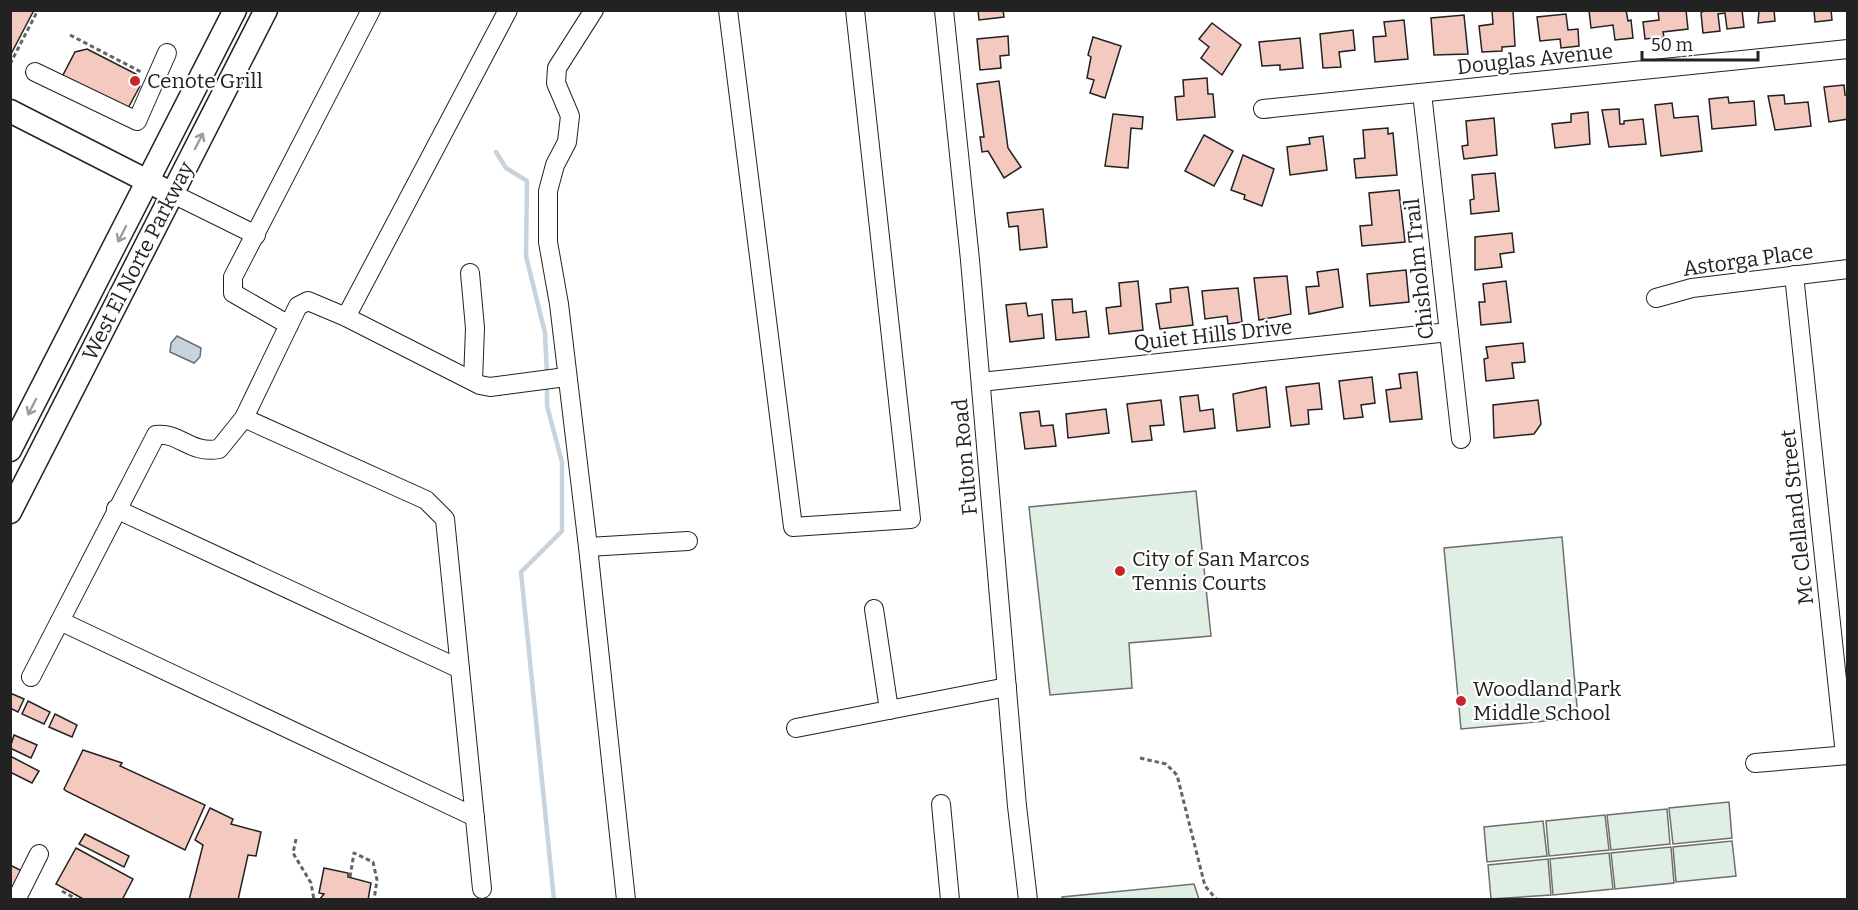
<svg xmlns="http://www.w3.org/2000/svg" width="1858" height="910" font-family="Bitter,serif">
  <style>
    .green { fill: #e0efe3; stroke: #6f6f6f; stroke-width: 1.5 }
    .water { fill: #c7d3dd; stroke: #6f6f6f; stroke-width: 1.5 }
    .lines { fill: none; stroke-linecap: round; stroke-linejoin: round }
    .stream { stroke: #c7d3dd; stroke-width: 4.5 }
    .building { fill: #f3c9c0; stroke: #222; stroke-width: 1.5 }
    .minor-casing { stroke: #222; stroke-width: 20 }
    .major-casing { stroke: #222; stroke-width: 25 }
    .path { stroke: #646464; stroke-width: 3; stroke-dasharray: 4.5 3; stroke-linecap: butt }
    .minor { stroke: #fff; stroke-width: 18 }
    .major { stroke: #fff; stroke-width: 22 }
    .oneway { stroke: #9c9c9c }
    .poi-dot { fill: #c62828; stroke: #fff; stroke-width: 2 }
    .labels { text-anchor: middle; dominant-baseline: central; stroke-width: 4.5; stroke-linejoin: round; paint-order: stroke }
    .street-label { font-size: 21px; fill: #222; stroke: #fff }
    .poi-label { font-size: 21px; fill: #222; stroke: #fff; text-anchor: start }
  </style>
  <rect width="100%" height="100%" fill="#fff"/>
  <g class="green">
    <polygon points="1196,491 1211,636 1129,643 1132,688 1050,695 1029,507"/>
    <polygon points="1562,537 1578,718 1461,729 1444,548"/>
    <polygon points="1729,802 1732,838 1673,844 1669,808"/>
    <polygon points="1667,809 1670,844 1611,850 1607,815"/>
    <polygon points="1605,815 1609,850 1549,856 1546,821"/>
    <polygon points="1543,821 1547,856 1487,862 1484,827"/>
    <polygon points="1732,841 1736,876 1676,882 1673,847"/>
    <polygon points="1671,847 1674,883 1615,889 1611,853"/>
    <polygon points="1609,853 1613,889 1553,895 1550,859"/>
    <polygon points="1548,859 1551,895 1491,899 1488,865"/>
    <polygon points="1194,884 1199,899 1062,900 1062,897"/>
  </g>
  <polygon class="water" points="177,336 201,348 200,357 194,363 170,352 171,343"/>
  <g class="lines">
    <g class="stream">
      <polyline points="496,152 506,168 527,181 526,256 545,333 547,375"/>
      <polyline points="547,384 547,406 562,462 562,531 521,572 554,900"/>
    </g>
  </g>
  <g class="building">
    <polygon points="10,10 34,10 10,56"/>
    <polygon points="978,10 1003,10 1004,17 979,20"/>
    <polygon points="1513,10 1515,46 1502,47 1502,51 1482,52 1479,26 1493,24 1492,11"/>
    <polygon points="1589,10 1626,10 1628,21 1631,20 1633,38 1615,40 1613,25 1591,28"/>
    <polygon points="1658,10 1686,10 1688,29 1663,32 1664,37 1645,39 1643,22 1659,20"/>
    <polygon points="1705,10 1742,10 1744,27 1727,29 1725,13 1718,14 1720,31 1703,33 1701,13"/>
    <polygon points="1759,10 1774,10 1775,21 1758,23"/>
    <polygon points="1814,10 1831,10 1832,20 1815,22"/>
    <polygon points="1566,14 1568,30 1578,29 1579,46 1561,48 1560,39 1540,41 1537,17"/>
    <polygon points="1464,15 1468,54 1434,55 1431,18"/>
    <polygon points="1404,20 1408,59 1375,62 1373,37 1386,36 1384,22"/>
    <polygon points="1212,23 1241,45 1222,75 1201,58 1209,47 1199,39"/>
    <polygon points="1353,30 1355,50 1339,52 1341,67 1323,68 1320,34"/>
    <polygon points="1008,36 1009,55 1000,56 1001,68 980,70 977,39"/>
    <polygon points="1093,37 1121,46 1105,98 1090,93 1094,80 1087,78 1091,57 1088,55"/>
    <polygon points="1300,38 1303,68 1280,70 1280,65 1262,66 1259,42"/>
    <polygon points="87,49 136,74 140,86 127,110 62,77 75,52"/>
    <polygon points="1207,78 1208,94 1213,94 1215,117 1177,120 1175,97 1184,96 1183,80"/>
    <polygon points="999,81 1008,148 1021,167 1004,178 988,151 982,152 980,137 984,137 977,84"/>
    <polygon points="1844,85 1845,95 1848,95 1848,119 1829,122 1824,87"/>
    <polygon points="1784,95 1785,104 1808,102 1811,126 1775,130 1768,96"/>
    <polygon points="1728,97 1729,103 1754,101 1756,125 1712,129 1709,99"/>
    <polygon points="1672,103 1674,118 1698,116 1702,151 1661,156 1655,105"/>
    <polygon points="1619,109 1620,124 1624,124 1624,121 1643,119 1646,144 1609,147 1602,110"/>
    <polygon points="1588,112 1590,144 1555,148 1552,124 1571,122 1571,114"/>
    <polygon points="1113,114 1143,117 1142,129 1131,128 1128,168 1105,166"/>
    <polygon points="1494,118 1497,155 1464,159 1462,146 1468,145 1466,121"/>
    <polygon points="1388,128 1388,134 1393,133 1397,175 1356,178 1354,159 1365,158 1363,130"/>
    <polygon points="1204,135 1233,151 1214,186 1185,171"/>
    <polygon points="1323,136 1327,170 1290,175 1287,147 1310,144 1309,138"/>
    <polygon points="1243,155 1274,169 1262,206 1244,199 1245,195 1231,190"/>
    <polygon points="1495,173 1499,211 1471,214 1470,200 1474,199 1472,175"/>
    <polygon points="1399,190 1405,242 1362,246 1360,226 1372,225 1369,193"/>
    <polygon points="1043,209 1047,247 1020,250 1018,226 1009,227 1007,213"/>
    <polygon points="1512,233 1514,252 1500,254 1502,267 1475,270 1475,237"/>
    <polygon points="1338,269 1343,307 1309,314 1306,287 1319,286 1317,272"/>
    <polygon points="1406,270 1409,302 1370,306 1367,274"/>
    <polygon points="1287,276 1291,314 1259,320 1254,278"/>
    <polygon points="1138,281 1143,330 1109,334 1106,308 1121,306 1119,283"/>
    <polygon points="1506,281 1511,322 1481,325 1479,302 1485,302 1483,284"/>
    <polygon points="1188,287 1193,325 1160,329 1156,304 1171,302 1170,289"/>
    <polygon points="1238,288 1242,322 1228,324 1227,316 1205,319 1202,291"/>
    <polygon points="1072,299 1073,313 1086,311 1089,337 1056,340 1052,300"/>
    <polygon points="1026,303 1028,316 1042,314 1044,338 1010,342 1006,305"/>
    <polygon points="1523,343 1525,362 1512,363 1514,378 1486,381 1484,359 1488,358 1486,347"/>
    <polygon points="1417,372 1422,419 1390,422 1386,390 1401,388 1399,374"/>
    <polygon points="1372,377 1375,403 1361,405 1363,417 1344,419 1339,381"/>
    <polygon points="1319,383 1322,409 1308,410 1309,424 1291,426 1286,387"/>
    <polygon points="1266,387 1270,427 1237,431 1233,394"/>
    <polygon points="1198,395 1200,411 1213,409 1215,428 1184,432 1180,397"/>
    <polygon points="1161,400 1164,425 1150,426 1152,440 1132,442 1127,404"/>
    <polygon points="1538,400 1541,424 1534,434 1494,438 1493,405"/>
    <polygon points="1106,409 1109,433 1068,438 1066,414"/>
    <polygon points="1039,411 1041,426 1053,425 1056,446 1025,449 1020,413"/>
    <polygon points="10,693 24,699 18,712 10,708"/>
    <polygon points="28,701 50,712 44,724 22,714"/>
    <polygon points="55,714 77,725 72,737 49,727"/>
    <polygon points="14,735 37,745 31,758 10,748"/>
    <polygon points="83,750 122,763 120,766 205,805 185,850 66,791 64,789"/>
    <polygon points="10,756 39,771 32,783 10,772"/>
    <polygon points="210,808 233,819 231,824 261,832 256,856 248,855 238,900 189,900 203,845 195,840"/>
    <polygon points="85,834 129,856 124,867 79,844"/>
    <polygon points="76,848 133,879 122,900 85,900 56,884"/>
    <polygon points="10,865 22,871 10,893"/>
    <polygon points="324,868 348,873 348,877 371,883 368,900 319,900 324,894 319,893"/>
  </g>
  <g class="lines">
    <defs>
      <g id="minor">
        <polyline points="594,10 557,68 556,83 570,116 567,142 555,165 548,191 548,242 559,304 588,547 626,900"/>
        <polyline points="728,10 793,527 911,519 855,10"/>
        <polyline points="944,10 970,260 1017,806 1028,900"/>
        <polyline points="35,72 137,121 167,53"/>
        <polyline points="1422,93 1461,439"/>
        <polyline points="1263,109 1848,49"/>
        <polyline points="173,194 256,235"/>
        <polyline points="470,273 475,328 473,381"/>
        <polyline points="1794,275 1845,755"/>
        <polyline points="1656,298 1692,288 1848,269"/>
        <polyline points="346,317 508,10"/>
        <polyline points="289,325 233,293 233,277 371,10"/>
        <polyline points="981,382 1449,332"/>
        <polyline points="244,418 426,500 445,519 482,889"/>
        <polyline points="116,509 460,669"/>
        <polyline points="588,547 688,541"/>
        <polyline points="874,609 889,710"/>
        <polyline points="60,621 475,817"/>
        <path d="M31,677L156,435C180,432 189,454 219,449L244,418L298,306L308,301L346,317L480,385L490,387L566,377"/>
        <polyline points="796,728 1007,687"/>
        <polyline points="1755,763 1848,755"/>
        <polyline points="941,804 950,900"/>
        <polyline points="16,900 39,854"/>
      </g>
      <g id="major">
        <polyline points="10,111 161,188"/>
        <polyline points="10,450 235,10"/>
        <polyline points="10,512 266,10"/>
      </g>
    </defs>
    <use href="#minor" class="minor-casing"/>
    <use href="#major" class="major-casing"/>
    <g class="path">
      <polyline points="70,35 143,73"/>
      <polyline points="10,64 38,10"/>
      <polyline points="1140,758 1166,764 1177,775 1205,886 1217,900"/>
      <polyline points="296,839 293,853 311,883 314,900"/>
      <polyline points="350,877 354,853 373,862 377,880 374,900"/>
      <polyline points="62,891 78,900"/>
    </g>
    <use href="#minor" class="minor"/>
    <use href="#major" class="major"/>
  </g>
  <defs><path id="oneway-shaft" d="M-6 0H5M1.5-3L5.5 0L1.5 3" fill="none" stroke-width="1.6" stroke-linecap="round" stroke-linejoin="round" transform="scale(1.5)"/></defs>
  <g class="oneway">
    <use href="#oneway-shaft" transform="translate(199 141) rotate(-63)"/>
    <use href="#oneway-shaft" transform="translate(122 234) rotate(117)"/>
    <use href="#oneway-shaft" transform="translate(32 407) rotate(117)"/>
  </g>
  <g class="poi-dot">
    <circle cx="135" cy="81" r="6"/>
    <circle cx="1120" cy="571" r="6"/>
    <circle cx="1461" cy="701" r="6"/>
  </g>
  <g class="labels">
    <g class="street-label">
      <text transform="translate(1535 59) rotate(-6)">Douglas Avenue</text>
      <text transform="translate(1748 260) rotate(-8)">Astorga Place</text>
      <text transform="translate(138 261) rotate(-63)">West El Norte Parkway</text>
      <text transform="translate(1419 269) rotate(-96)">Chisholm Trail</text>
      <text transform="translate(1213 335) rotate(-6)">Quiet Hills Drive</text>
      <text transform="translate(965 457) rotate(-95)">Fulton Road</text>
      <text transform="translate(1797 517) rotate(-96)">Mc Clelland Street</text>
    </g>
    <g class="poi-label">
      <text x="147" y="81">Cenote Grill</text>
      <text x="1132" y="559">City of San Marcos<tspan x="1132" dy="24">Tennis Courts</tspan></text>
      <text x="1473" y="689">Woodland Park<tspan x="1473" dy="24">Middle School</tspan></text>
    </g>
  </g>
  <rect width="1858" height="910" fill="none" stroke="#222222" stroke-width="24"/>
  <path d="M1642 51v9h116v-9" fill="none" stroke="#222222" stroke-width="3"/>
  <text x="1651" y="51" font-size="18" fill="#222222" stroke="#ffffff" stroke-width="4.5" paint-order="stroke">50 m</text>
</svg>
